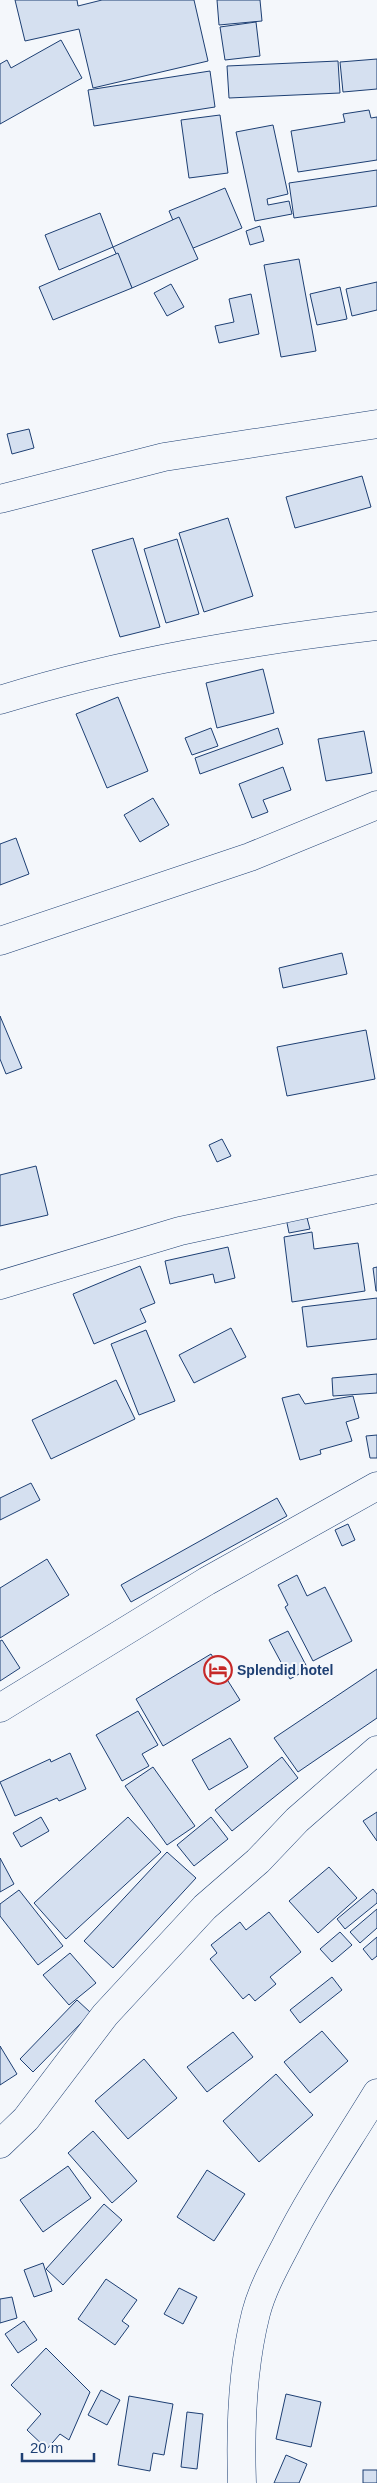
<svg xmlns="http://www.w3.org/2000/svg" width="377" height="2483" font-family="Arial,sans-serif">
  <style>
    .building { fill: #d5e0f0; stroke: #1d3f73 }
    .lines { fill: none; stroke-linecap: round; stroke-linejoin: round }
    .minor-casing { stroke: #1d3f73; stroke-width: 29 }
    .highway-casing { stroke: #1d3f73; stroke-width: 29 }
    .minor { stroke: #f4f7fb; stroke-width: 28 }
    .highway { stroke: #f4f7fb; stroke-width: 28 }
    .labels { text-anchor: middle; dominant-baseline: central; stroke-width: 4; stroke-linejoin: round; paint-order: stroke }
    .poi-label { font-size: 14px; font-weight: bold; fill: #1d3f73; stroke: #f4f7fb; text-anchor: start }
  </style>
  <rect width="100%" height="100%" fill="#f4f7fb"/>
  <g class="building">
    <polygon points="15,0 77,0 78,6 102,0 194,0 208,61 93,88 79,29 25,41"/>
    <polygon points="217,0 260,0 262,21 219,25"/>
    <polygon points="256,22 260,56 225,60 220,27"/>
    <polygon points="61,40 82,78 0,124 0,64 7,60 11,68"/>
    <polygon points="377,59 377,89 343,92 340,62"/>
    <polygon points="338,61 340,93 229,98 227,66"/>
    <polygon points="210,71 215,107 94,126 88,90"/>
    <polygon points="369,110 371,118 377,117 377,160 298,172 291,131 345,122 343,114"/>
    <polygon points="220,115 228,173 189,178 181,120"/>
    <polygon points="273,125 288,194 267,199 268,205 289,201 292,214 255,221 236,132"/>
    <polygon points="377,170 377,206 294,218 289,183"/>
    <polygon points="225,188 242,228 186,251 169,211"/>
    <polygon points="100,213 113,247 59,270 45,235"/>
    <polygon points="179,217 198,259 132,288 113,247"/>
    <polygon points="260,226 264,241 250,245 246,231"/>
    <polygon points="118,253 132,288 53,320 39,287"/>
    <polygon points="299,259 316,351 281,357 264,265"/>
    <polygon points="377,282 377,310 352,316 346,289"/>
    <polygon points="171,284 184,307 167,316 154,293"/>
    <polygon points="340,287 347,319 317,325 310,294"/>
    <polygon points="251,294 259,334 219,343 215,326 234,322 229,299"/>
    <polygon points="29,429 34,448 12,454 7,434"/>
    <polygon points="362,476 371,507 295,528 286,497"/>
    <polygon points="228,518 253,596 204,612 179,533"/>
    <polygon points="133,538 160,627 120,637 92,550"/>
    <polygon points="177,539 199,614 166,623 144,549"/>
    <polygon points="263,669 274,713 217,728 206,683"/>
    <polygon points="118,697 148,771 107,788 76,714"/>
    <polygon points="211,728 218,746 192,755 185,738"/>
    <polygon points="278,728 283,744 200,774 195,758"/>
    <polygon points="364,731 372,773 326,781 318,739"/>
    <polygon points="283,767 291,790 263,800 268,812 252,818 239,784"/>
    <polygon points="153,798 169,825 140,842 124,815"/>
    <polygon points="16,838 29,874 0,885 0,844"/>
    <polygon points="342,953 347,974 283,988 279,968"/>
    <polygon points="0,1016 22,1068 6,1074 0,1059"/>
    <polygon points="366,1030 375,1079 287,1096 277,1047"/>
    <polygon points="222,1139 231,1156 217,1162 209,1145"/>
    <polygon points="36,1166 48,1215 0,1226 0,1175"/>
    <polygon points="306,1214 310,1229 289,1233 286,1218"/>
    <polygon points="312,1232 314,1249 358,1243 365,1291 292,1302 284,1237"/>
    <polygon points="228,1247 235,1278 215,1283 213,1274 170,1284 165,1261"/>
    <polygon points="140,1266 155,1303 140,1309 146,1322 94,1344 73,1294"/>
    <polygon points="377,1267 377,1291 376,1291 373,1268"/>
    <polygon points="377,1298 377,1339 307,1347 302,1307"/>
    <polygon points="231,1328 246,1357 194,1383 179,1355"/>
    <polygon points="146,1330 175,1401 139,1415 111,1344"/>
    <polygon points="377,1374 377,1393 333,1396 332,1378"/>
    <polygon points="116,1380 135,1419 51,1459 32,1420"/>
    <polygon points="299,1394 305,1404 353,1396 359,1418 346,1422 352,1441 320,1450 321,1454 300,1460 282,1398"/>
    <polygon points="377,1435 377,1458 370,1458 366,1436"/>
    <polygon points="31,1483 40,1500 0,1520 0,1498"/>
    <polygon points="277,1498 287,1516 131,1602 121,1585"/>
    <polygon points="348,1524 355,1540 342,1546 335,1530"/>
    <polygon points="47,1559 69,1595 0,1638 0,1588"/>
    <polygon points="297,1575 307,1596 325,1587 352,1641 313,1661 285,1607 288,1605 278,1585"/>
    <polygon points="288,1631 308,1669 290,1679 269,1640"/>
    <polygon points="2,1640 20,1668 0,1681 0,1641"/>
    <polygon points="211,1654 240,1700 163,1746 136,1699"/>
    <polygon points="377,1669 377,1718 298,1772 274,1738"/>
    <polygon points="138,1711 158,1745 142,1754 149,1766 122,1781 96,1735"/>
    <polygon points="230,1738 248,1767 209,1790 192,1760"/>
    <polygon points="70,1753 86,1789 59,1801 57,1798 15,1816 0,1782 50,1759 51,1762"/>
    <polygon points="282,1757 298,1778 232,1831 215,1810"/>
    <polygon points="153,1767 195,1826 167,1845 125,1786"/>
    <polygon points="377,1812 377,1841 363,1821"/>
    <polygon points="41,1817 49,1831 21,1847 13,1833"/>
    <polygon points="128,1817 161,1852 66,1939 34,1903"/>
    <polygon points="211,1817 228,1839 194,1866 177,1845"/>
    <polygon points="167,1852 196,1878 113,1968 84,1941"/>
    <polygon points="0,1858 14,1884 0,1892"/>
    <polygon points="329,1867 357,1898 318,1933 289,1901"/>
    <polygon points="373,1889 377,1894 377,1903 345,1929 337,1919"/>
    <polygon points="19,1890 63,1946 38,1965 0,1916 0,1904"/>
    <polygon points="377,1909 377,1928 360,1943 350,1932"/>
    <polygon points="269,1912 301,1952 270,1977 276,1984 255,2001 249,1994 243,1999 210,1959 217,1953 211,1945 240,1922 246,1930"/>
    <polygon points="340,1932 352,1945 332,1962 320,1949"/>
    <polygon points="377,1937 377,1956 372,1960 363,1949"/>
    <polygon points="70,1953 96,1983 69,2005 43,1975"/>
    <polygon points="332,1977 342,1990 300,2023 290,2010"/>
    <polygon points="77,2000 91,2013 33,2072 20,2059"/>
    <polygon points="322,2031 348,2061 310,2093 284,2062"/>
    <polygon points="233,2032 253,2057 207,2092 187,2067"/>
    <polygon points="0,2046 17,2074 0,2085"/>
    <polygon points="144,2059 177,2098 128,2139 95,2101"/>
    <polygon points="276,2074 313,2115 259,2162 223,2121"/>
    <polygon points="93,2131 137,2181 112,2203 68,2153"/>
    <polygon points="68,2166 91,2198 43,2232 20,2200"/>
    <polygon points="207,2170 245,2194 214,2241 177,2217"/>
    <polygon points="104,2204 122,2220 63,2285 46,2269"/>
    <polygon points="43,2263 52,2291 34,2297 24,2270"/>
    <polygon points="106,2279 137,2300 122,2321 129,2326 115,2345 78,2319"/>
    <polygon points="179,2288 197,2297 183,2324 164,2314"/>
    <polygon points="12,2297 17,2318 0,2323 0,2299"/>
    <polygon points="24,2321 37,2340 18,2353 5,2334"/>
    <polygon points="46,2348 90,2392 69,2440 60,2434 47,2449 27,2430 41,2414 11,2385"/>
    <polygon points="101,2390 120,2400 107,2425 88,2415"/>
    <polygon points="286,2394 321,2402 311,2447 276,2439"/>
    <polygon points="129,2396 173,2404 164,2455 153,2453 150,2471 118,2465"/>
    <polygon points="187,2412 203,2414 197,2469 181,2467"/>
    <polygon points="286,2455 307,2464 299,2483 274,2483"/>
    <rect x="363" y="2470" width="14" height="13"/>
  </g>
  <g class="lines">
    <defs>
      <g id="minor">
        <path d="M0,700C122,662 250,641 377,626"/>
        <polyline points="0,941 250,857 377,805"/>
        <polyline points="0,1285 180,1231 377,1189"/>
        <polyline points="0,1708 207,1581 377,1486"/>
        <polyline points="0,2144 26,2119 105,2015 205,1907 258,1861 297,1820 377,1750"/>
        <path d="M242,2483C240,2426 242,2368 256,2313C262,2290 274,2268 285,2247C312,2193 346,2144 377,2093"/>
      </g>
      <polyline id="highway" points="0,499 164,457 377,424"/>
    </defs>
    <use href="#minor" class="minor-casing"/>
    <use href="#highway" class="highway-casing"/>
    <use href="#minor" class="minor"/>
    <use href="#highway" class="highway"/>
  </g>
  <defs>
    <symbol id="hotel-ring" viewBox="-11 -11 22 22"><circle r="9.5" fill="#f4f7fb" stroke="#c62828" stroke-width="1.5"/><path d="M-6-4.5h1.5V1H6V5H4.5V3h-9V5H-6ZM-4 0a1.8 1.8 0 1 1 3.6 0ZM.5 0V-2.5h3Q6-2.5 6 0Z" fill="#c62828"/></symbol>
  </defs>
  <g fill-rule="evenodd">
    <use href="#hotel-ring" x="202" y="1654" width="32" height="32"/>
  </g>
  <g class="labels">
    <g class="poi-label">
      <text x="237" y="1670">Splendid hotel</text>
    </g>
  </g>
  <path d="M22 2453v8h72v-8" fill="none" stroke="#1d3f73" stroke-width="2.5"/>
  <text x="30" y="2453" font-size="15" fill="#1d3f73" stroke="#f4f7fb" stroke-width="4" paint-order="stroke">20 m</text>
</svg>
